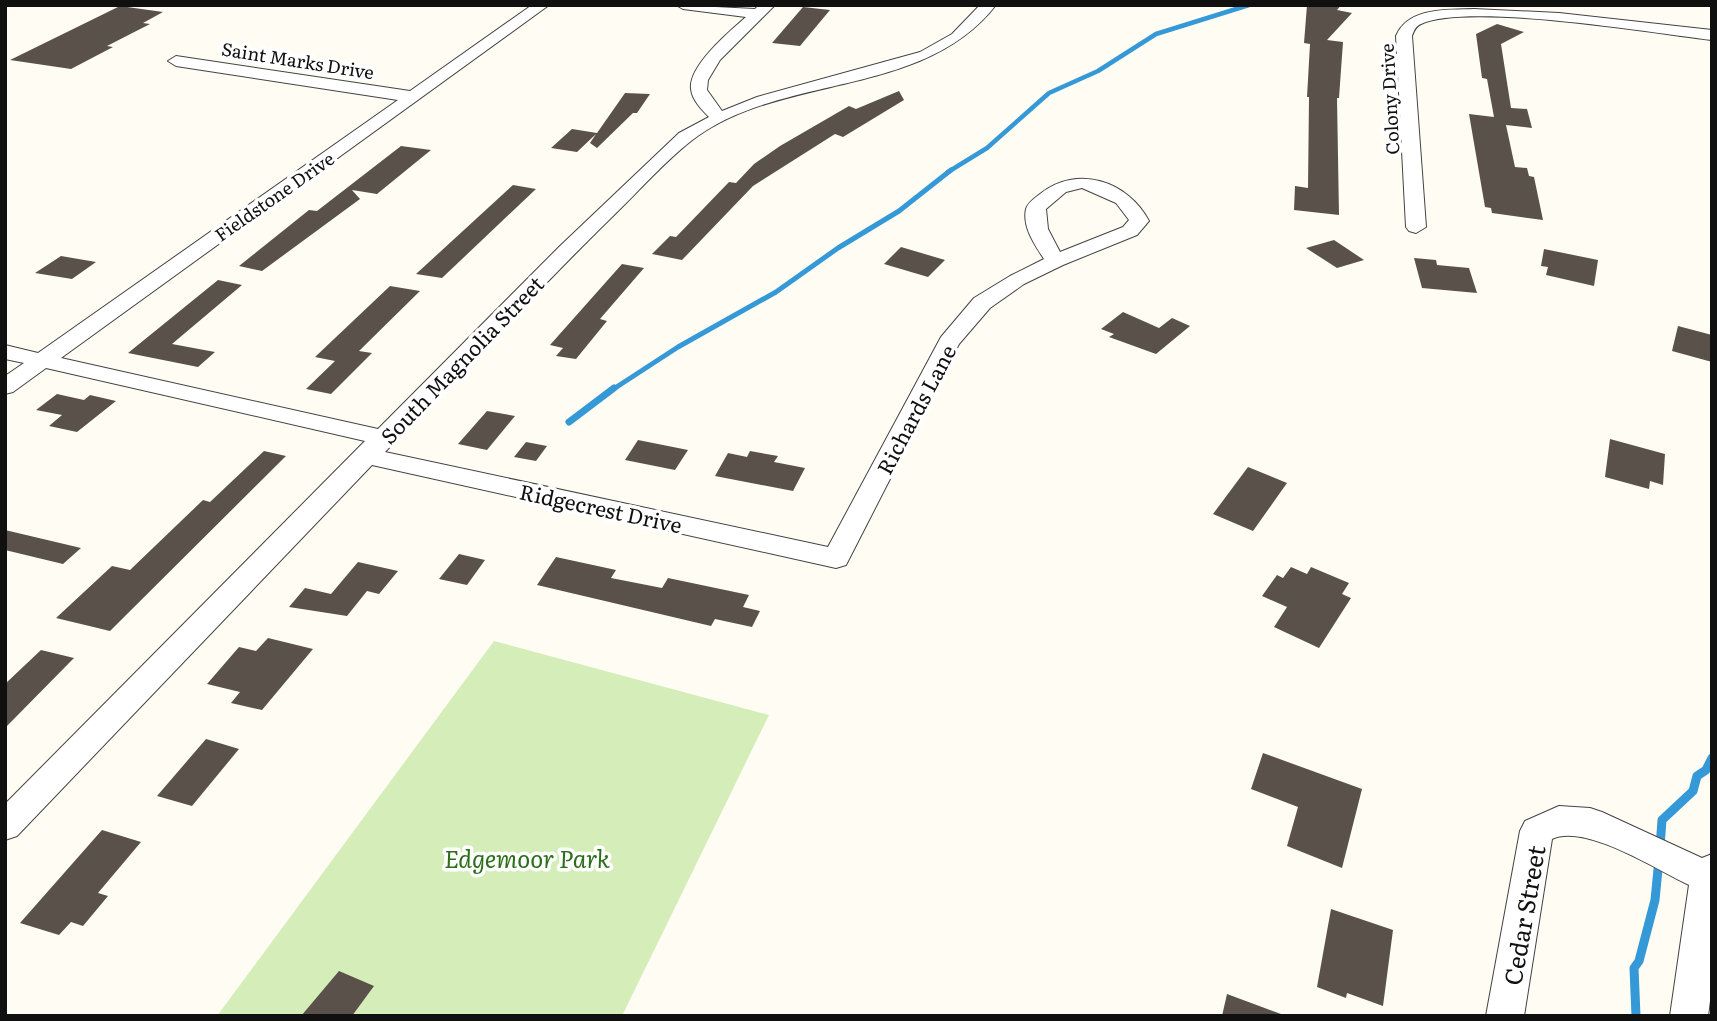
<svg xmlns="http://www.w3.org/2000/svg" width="1717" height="1021" font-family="Literata,serif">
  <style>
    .green { fill: #d4edb9 }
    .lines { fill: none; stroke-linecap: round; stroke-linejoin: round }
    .stream-far3 { stroke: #3598d7; stroke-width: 4.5 }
    .stream-far2 { stroke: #3598d7; stroke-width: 5 }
    .stream-far1 { stroke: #3598d7; stroke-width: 7 }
    .stream { stroke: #3598d7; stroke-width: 9 }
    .building { fill: #5a514b }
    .street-casing { stroke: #434343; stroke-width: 2 }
    .street { fill: #fff; fill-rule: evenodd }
    .labels { text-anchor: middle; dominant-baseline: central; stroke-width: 7; stroke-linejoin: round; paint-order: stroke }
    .far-street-label { font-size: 18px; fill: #101010; stroke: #fff }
    .street-label { font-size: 21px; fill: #101010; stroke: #fff }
    .near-park-label { font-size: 24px; font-style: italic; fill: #2c6e1a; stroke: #fff }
    .near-street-label { font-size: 24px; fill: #101010; stroke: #fff }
  </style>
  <rect width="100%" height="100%" fill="#fffdf3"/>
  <polygon class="green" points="494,641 769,715 622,1016 217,1016"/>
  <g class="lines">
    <polyline class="stream-far3" points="948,172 987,148 1049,93 1098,71 1156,34 1249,5"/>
    <polyline class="stream-far2" points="612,390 678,347 776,292 838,248 899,211 951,170"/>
    <polyline class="stream-far1" points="569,422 614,388"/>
    <g class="stream">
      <polyline points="1660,847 1662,820 1693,791 1697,776 1706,770 1712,758"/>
      <polyline points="1636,1016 1634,968 1639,961 1655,900 1659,859"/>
    </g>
  </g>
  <g class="building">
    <polygon points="1307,5 1341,5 1337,10 1352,13 1327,40 1343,42 1339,98 1337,98 1339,215 1294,210 1295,186 1308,188 1309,97 1307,97 1310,44 1304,43"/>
    <polygon points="120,6 163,12 143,23 150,24 107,46 113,47 71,69 10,60"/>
    <polygon points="803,7 830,10 800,46 772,43"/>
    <polygon points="1497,24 1524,32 1501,44 1511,108 1527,109 1532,128 1506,125 1515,167 1527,168 1529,176 1534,177 1543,220 1492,213 1491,208 1485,207 1469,114 1494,117 1487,79 1482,78 1476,34"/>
    <polygon points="899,91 904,100 843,137 835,134 753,186 682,260 652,254 670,236 676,237 729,182 736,183 754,164 780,146 849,106 856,109"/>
    <polygon points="625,93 650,94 637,113 633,113 597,148 590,143 596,134 577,152 551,148 572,129 597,133"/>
    <polygon points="401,146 431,150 377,194 352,190 360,199 262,271 239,266 309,210 317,211"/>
    <polygon points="513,185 536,189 442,278 416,274"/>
    <polygon points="1334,240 1364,260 1337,268 1306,248"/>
    <polygon points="901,247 945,260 928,277 884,264"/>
    <polygon points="1544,249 1598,260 1594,286 1546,275 1548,267 1541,266"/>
    <polygon points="61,256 96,262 72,279 35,273"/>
    <polygon points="1414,258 1436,260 1437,265 1469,268 1477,293 1422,288"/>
    <polygon points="622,264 644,268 600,319 607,321 576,359 556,356 563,348 550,345"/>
    <polygon points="218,280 242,285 172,344 215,352 198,367 128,353"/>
    <polygon points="390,286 420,291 359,351 372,353 331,394 306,389 335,361 315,357"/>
    <polygon points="1123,312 1159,328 1172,318 1190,326 1156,354 1109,337 1114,334 1101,329"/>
    <polygon points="1678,326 1712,335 1712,362 1672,351"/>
    <polygon points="57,394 84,400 90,395 116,401 77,432 49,426 62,415 36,410"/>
    <polygon points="487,411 515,416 487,450 458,444"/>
    <polygon points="1610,439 1665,454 1663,485 1650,481 1649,489 1605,477"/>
    <polygon points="638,440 688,450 675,470 625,460"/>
    <polygon points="526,442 547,446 536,461 514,457"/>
    <polygon points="264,451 286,456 110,631 56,618 112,566 130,570 203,500 210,502"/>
    <polygon points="750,451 778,456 774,462 805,468 793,491 715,476 728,453 747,457"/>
    <polygon points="1248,467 1287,483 1253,531 1213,514"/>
    <polygon points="5,530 81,548 63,564 5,550"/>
    <polygon points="459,554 485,560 467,585 439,579"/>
    <polygon points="556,557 616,570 611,578 662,588 668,578 749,595 743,607 760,611 752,627 715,619 711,626 537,585"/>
    <polygon points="358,562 398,571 379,594 367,591 347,616 289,607 305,588 331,594"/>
    <polygon points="1291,567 1307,574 1311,567 1349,583 1342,594 1351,598 1319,648 1274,627 1287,607 1262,596 1277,575 1283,578"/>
    <polygon points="268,638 313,649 262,710 231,703 240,692 207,684 239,647 256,651"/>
    <polygon points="41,650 74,658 5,728 5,684"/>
    <polygon points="206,739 239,749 192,806 157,796"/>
    <polygon points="1263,753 1362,789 1342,868 1287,846 1298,807 1251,789"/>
    <polygon points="102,830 141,842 98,893 108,896 83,926 71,922 59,935 20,923"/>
    <polygon points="1331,909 1393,930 1383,1006 1347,993 1346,998 1317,987"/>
    <polygon points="339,971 374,986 352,1016 301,1016"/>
    <polygon points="1227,994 1281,1014 1281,1016 1222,1016"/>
  </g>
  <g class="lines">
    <defs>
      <g id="street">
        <path d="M532,5H549L61,358L378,429L559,247L679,133L709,117C702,110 692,100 691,89C688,66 730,31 746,17L683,9L676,5L755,9L759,5H775L720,60L708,80L707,90L722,111L757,97L920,52L952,34L980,5H996C922,100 779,72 691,141C663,163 639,191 614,215C535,292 461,373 385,452L828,547L941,337L974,298L1010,276L1044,259C1035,245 1022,227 1026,209C1028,202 1035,198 1040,194C1077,164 1128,181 1149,221L1137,235L1063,265L1024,284L990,308L959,344L846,565L836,568L372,465L17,836L5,840V804L365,441L46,368L13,392L5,394V376L24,363L5,359V345L38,353L398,100L176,66L168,61L176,56L410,91ZM1082,188L1116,203L1129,220L1123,227L1060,252L1048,229L1046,209L1066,192Z"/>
        <path d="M1474,9L1559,13L1712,30V40C1653,33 1468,2 1421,24C1416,26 1414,30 1412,36L1426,227L1416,233L1409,231L1406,227L1396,36C1408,7 1447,10 1474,9Z"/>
        <path d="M1559,806L1590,808L1602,812L1702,858L1712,854V986L1708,1016H1670L1689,885C1657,870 1585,823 1552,839L1524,1016H1486L1520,831L1525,821Z"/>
      </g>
    </defs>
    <use href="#street" class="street-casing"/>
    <use href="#street" class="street"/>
  </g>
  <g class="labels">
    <g class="far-street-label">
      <text transform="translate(298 60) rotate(9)">Saint Marks Drive</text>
      <text transform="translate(1389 99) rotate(-93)">Colony Drive</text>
      <text transform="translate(274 196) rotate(-35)">Fieldstone Drive</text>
    </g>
    <g class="street-label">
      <text transform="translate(461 359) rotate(-46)">South Magnolia Street</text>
      <text transform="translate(915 409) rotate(-62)">Richards Lane</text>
      <text transform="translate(601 507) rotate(12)">Ridgecrest Drive</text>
    </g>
    <g class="near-park-label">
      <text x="527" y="857">Edgemoor Park</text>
    </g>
    <g class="near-street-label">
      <text transform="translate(1523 915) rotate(-80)">Cedar Street</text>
    </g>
  </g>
  <rect width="1717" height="1021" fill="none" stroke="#101010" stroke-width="14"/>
</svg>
